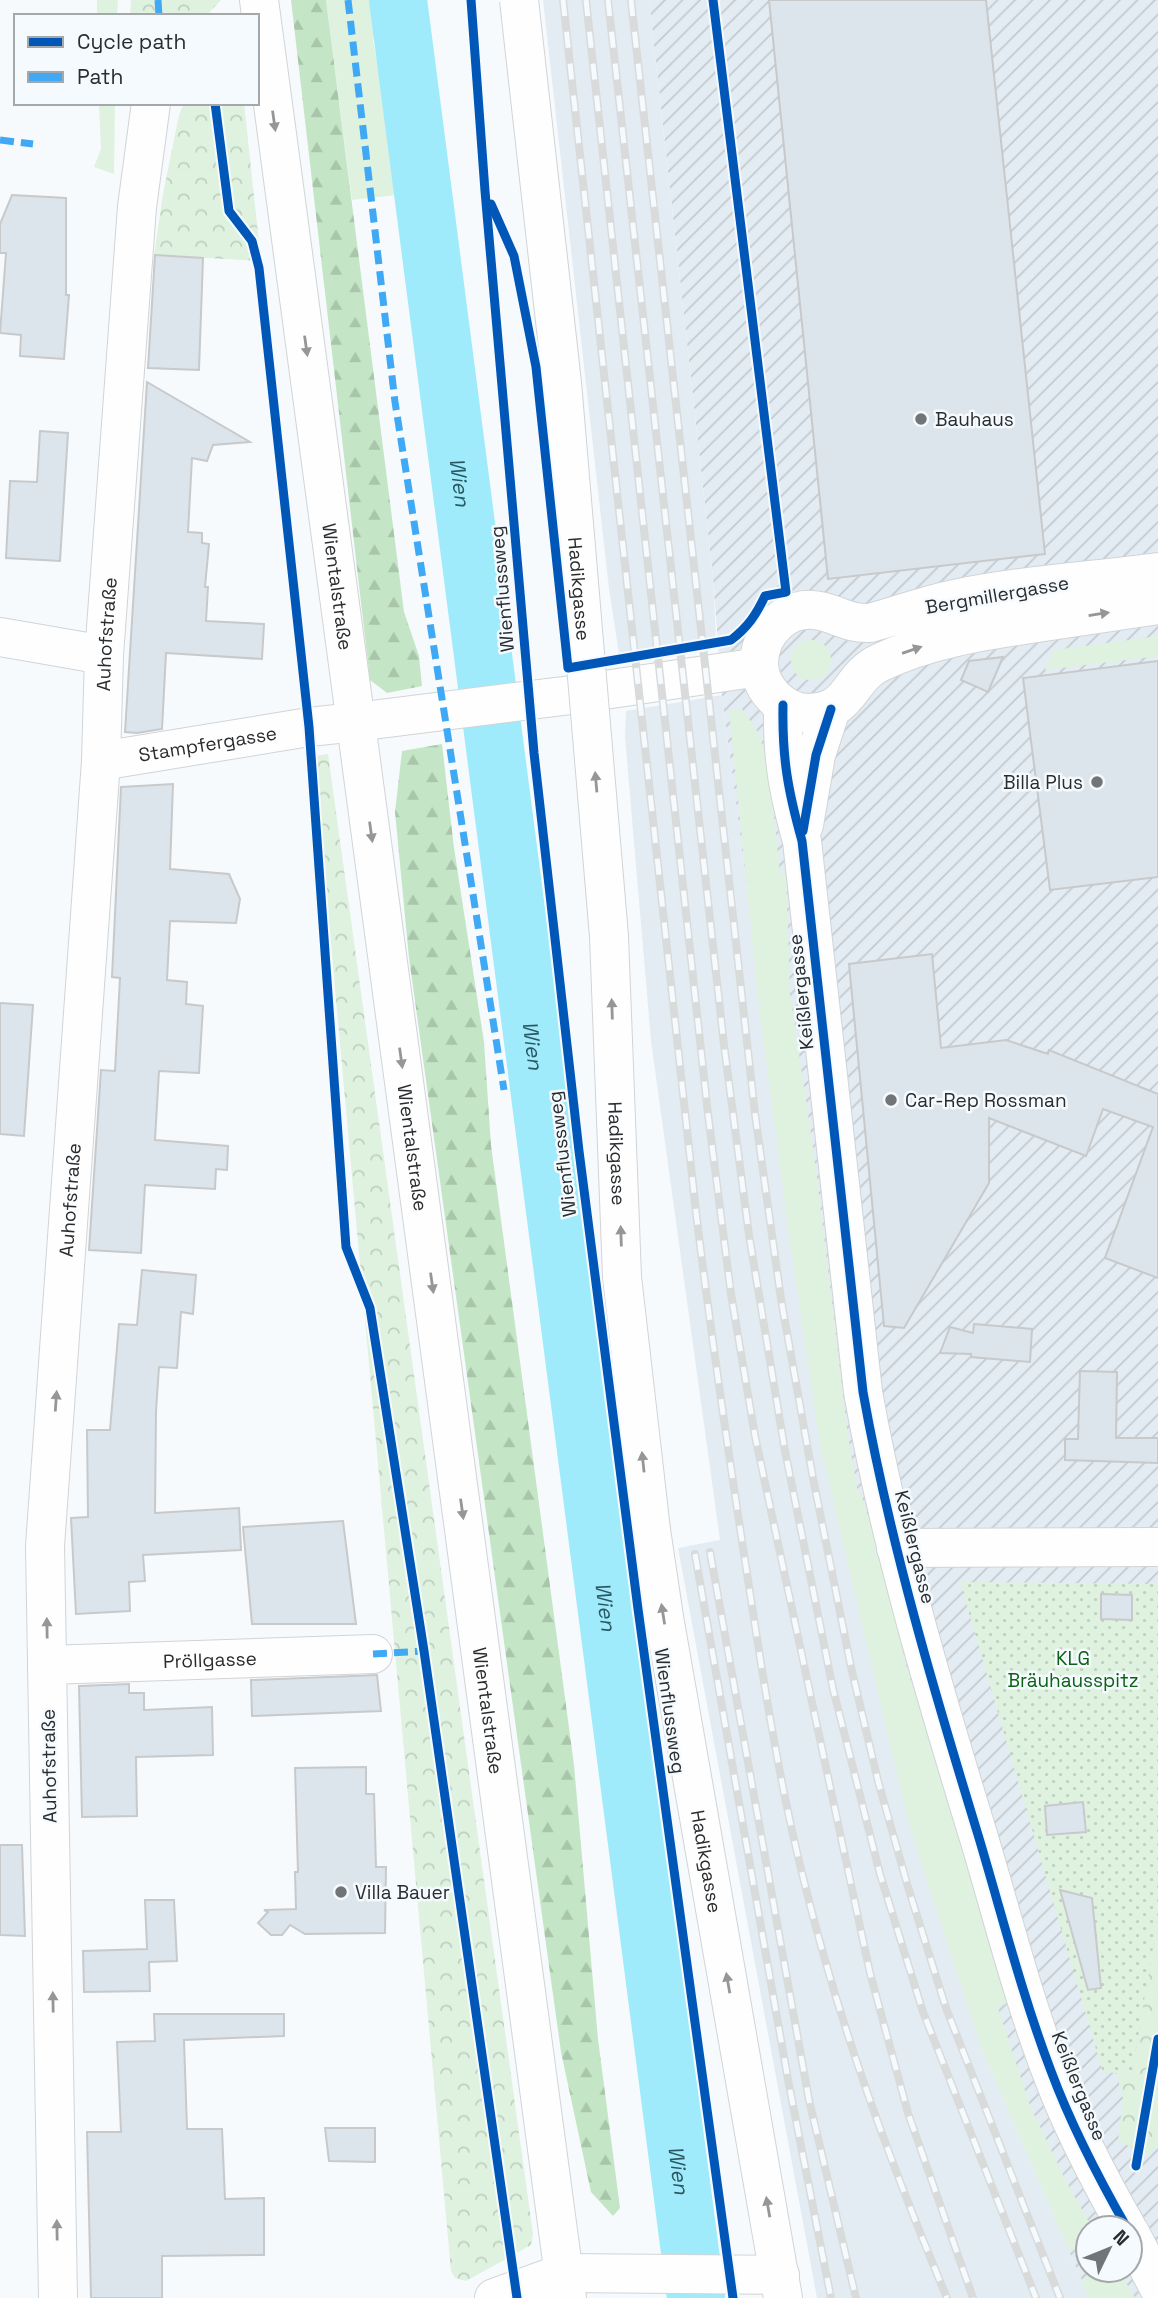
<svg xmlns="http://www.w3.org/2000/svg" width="1158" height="2298" font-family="'Space Grotesk',sans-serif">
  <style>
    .industrial { fill: url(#industrial-furrows); fill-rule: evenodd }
    .built { fill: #e3ecf3 }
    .grass { fill: #def2df }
    .forest { fill: url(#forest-firs) }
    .park { fill: url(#park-crowns) }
    .garden { fill: url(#garden-dots) }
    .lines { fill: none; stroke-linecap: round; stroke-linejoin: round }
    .river { stroke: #a0ebfb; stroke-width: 58 }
    .building { fill: #dce5ec; stroke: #c7c9cb; stroke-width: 2 }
    .minor-casing { stroke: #d1d4d6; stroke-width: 40 }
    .major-casing { stroke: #d1d4d6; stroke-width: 40 }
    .minor { stroke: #fefeff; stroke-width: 38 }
    .major { stroke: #fefeff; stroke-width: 38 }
    .rail-casing { stroke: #d9dbdb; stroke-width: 8 }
    .rail { stroke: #f5fafe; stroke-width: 5; stroke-dasharray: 16; stroke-linecap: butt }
    .major-bridge-casing { stroke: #d1d4d6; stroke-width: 40; stroke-linecap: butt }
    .major-bridge { stroke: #fefeff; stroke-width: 38 }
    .quiet { stroke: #3fa9f5; stroke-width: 7; stroke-dasharray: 14 7; stroke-linecap: butt }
    .cycleway-casing { stroke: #f5fafe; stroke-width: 13 }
    .cycleway { stroke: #0057b8; stroke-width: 9 }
    .oneway { fill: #949697 }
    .poi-dot { fill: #727577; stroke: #f5fafe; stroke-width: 2.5 }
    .labels { text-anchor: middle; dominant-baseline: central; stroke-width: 5; stroke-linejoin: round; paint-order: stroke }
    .poi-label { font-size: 19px; fill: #2a2d2f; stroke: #f5fafe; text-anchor: start }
    .street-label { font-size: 19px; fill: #2a2d2f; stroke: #f5fafe }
    .park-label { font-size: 19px; fill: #0c6115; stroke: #f5fafe }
    .water-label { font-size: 21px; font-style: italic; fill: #295862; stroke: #f5fafe }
  </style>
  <defs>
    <pattern id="industrial-furrows" width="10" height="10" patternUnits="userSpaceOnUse" patternTransform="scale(1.75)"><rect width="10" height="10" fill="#e3ecf3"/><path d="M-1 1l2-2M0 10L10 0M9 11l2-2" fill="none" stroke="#c3cbd1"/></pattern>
    <pattern id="forest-firs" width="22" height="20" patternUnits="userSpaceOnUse" patternTransform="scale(1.75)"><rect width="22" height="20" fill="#c4e6c6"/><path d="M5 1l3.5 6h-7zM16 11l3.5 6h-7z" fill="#a9c6aa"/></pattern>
    <pattern id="park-crowns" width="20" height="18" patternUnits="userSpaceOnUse" patternTransform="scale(1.75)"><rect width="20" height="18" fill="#def2df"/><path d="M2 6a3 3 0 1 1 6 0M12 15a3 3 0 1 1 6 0" fill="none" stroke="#bfd0c0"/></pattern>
    <pattern id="garden-dots" width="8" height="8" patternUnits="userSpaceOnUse" patternTransform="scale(1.75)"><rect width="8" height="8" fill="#def2df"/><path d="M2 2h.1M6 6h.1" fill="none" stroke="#bfd0c0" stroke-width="1.8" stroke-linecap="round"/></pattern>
  </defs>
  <rect width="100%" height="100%" fill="#f7fafc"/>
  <path class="industrial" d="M649,0H1158V2298H1089L981,2047L908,1821L753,936L722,695L713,578ZM1088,2228H1130V2270H1088Z"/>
  <g class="built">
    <polygon points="543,0 649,0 713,578 716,637 619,654 609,589"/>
    <polygon points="722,695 798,1277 981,2047 1089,2298 817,2298 678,1548 720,1540 651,1041 625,737 626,711"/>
  </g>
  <g class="grass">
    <polygon points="97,0 118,0 117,16 97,16"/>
    <polygon points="326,0 379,0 373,41 382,90 396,195 352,200"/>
    <polygon points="99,103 115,103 114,174 94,167 101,149"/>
    <polygon points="1158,636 1158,656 1045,670 1054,650"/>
    <circle cx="811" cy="660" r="20"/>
    <polygon points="742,709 759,734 769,767 780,875 786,874 790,994 814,1154 848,1437 858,1493 861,1493 890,1593 905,1662 1011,2001 998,2008 1030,2106 1067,2183 1091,2226 1092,2228 1088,2228 1088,2238 1070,2253 981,2047 908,1821 820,1444 789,1234 760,1015 729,710"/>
    <polygon points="1121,2274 1135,2298 1089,2298 1081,2279"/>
  </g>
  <g class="forest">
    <polygon points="291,0 326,0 404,612 419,656 422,686 387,693 370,680"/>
    <polygon points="442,744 454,848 484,1042 491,1145 574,1765 598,2039 620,2208 613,2216 591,2192 561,2052 409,958 395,812 402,751"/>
  </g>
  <g class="park">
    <polygon points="131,0 221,0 206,16 130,16"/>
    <polygon points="184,103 244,103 261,261 154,255 163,194 179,115"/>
    <polygon points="328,754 533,2234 531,2245 466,2281 455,2278 451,2271 314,756"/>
    <polygon points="1158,1918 1158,2145 1148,2155 1118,2141 1123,2098 1116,2073 1132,2072"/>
  </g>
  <polygon class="garden" points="960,1582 1158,1584 1158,1918 1132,2072 1103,2073"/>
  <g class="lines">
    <path class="river" id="s1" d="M398,0L696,2298"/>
  </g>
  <g class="building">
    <polygon points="769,0 986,0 1045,554 828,579"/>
    <polygon points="12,195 66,198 66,295 69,295 64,359 20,356 21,335 0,333 6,253 0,253 0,224"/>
    <polygon points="155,255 203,258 199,370 148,368"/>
    <polygon points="147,382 250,442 213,445 207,461 192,458 188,532 202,533 202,543 209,544 205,587 208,587 206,621 264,624 262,659 166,653 162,729 137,733 125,732"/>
    <polygon points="40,431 68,433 60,561 6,558 10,481 37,482"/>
    <polygon points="1003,657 988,692 961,680 969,661"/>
    <polygon points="1158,661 1158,877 1050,890 1023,678"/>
    <polygon points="173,784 170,869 229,874 240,899 236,923 170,921 167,980 187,982 186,1004 203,1006 199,1073 159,1071 155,1140 228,1146 227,1170 216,1169 215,1189 145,1185 141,1253 89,1250 101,1070 115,1071 120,978 112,977 121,787"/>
    <polygon points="932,954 941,1048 1006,1040 1048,1054 1049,1050 1158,1094 1158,1278 1105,1258 1153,1127 1103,1109 1086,1156 989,1118 989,1183 904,1328 884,1326 849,964"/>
    <polygon points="0,1003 33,1005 24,1136 0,1134"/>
    <polygon points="142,1270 196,1275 193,1314 181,1312 177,1368 159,1367 156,1411 155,1513 239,1508 241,1550 143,1555 145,1581 129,1582 130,1611 76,1614 71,1518 88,1517 87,1430 110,1430 119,1324 137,1325"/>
    <polygon points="974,1324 1032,1329 1030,1362 971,1357 971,1354 940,1353 950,1327 973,1333"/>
    <polygon points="1080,1371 1117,1372 1116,1438 1158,1438 1158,1463 1065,1460 1065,1439 1078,1439"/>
    <polygon points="343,1521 356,1624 252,1624 243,1527"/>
    <polygon points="1101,1594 1132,1595 1132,1620 1101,1619"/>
    <polygon points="377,1675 381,1711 252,1716 251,1680"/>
    <polygon points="129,1684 129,1693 144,1693 144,1710 212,1707 213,1755 136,1757 137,1816 82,1817 79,1686"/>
    <polygon points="366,1767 366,1794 374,1794 376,1867 386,1867 385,1933 305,1934 290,1925 282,1935 271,1935 258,1923 268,1912 264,1910 296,1909 295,1872 298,1872 295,1768"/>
    <polygon points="1083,1802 1086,1832 1047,1835 1045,1806"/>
    <polygon points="0,1845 22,1845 25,1936 0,1935"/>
    <polygon points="1060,1890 1092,1898 1101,1988 1088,1990"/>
    <polygon points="145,1900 174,1900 177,1961 149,1962 150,1991 84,1992 83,1951 147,1949"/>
    <polygon points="154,2014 284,2014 284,2036 184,2040 187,2129 222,2129 225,2199 264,2198 264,2255 162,2256 162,2298 91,2298 87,2132 121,2132 117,2042 155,2041"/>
    <polygon points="325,2128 375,2128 375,2162 329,2161"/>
  </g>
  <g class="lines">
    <defs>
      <g id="minor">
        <polyline points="0,637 104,655"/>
        <path d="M783,705C782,758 788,791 802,841L863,1392C890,1543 934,1691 979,1838C1002,1915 1022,1995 1051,2071C1071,2125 1098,2177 1127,2228"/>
        <path id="s2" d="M101,761L309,727L356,722"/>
        <polyline points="804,825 816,755 831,709"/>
        <polyline points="896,1548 1158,1547"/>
        <path id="s3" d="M47,1665L373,1654"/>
        <polyline points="1130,2233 1158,2286"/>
        <path id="s4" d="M58,2298L45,1546L101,761L104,655L137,207L151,103"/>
        <polyline points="494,2298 563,2273"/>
      </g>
      <g id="major">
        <path id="s5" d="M259,0L567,2298"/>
        <path d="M1158,572C1090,581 1021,585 954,599C926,605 898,615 870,623C849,624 839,615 820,611C787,604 761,631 759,661C758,687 782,713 809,713C852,712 848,678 879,663C928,639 983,631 1037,623C1078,617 1118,611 1158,605"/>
        <polyline points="356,722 571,695 759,667"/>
        <path id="s6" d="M651,1530L664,1617L783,2298"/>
        <polyline points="563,2273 780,2275"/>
      </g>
    </defs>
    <use href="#minor" class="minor-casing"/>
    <use href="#major" class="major-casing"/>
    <use href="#minor" class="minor"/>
    <use href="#major" class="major"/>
    <defs>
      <g id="rail">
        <path d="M563,0L696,1212C711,1335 729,1457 748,1580C763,1678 778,1776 802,1873C838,2022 888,2157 947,2298"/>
        <polyline points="586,0 708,1114 731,1294 755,1436 870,1973 908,2113 973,2298"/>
        <polyline points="608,0 724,1045 749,1235 785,1451 833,1689 880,1874 923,2012 1036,2298"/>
        <polyline points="631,0 755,1114 781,1299 813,1478 851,1667 878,1781 908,1887 946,2008 1060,2298"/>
        <polyline points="710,1552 809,2100 856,2298"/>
        <polyline points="695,1554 789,2085 831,2298"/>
      </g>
    </defs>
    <use href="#rail" class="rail-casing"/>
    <use href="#rail" class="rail"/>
    <defs>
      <g id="major-bridge">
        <path id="s7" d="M519,0L562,383L609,936L622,1277L651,1530"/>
      </g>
    </defs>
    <use href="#major-bridge" class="major-bridge-casing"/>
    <use href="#major-bridge" class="major-bridge"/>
    <g class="quiet">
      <polyline points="158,0 159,16"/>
      <polyline points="348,0 395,402 504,1090"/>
      <polyline points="0,140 33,144"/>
      <polyline points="373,1654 424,1651"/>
    </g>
    <defs>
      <g id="cycleway">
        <polyline points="471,0 485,191 534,753 579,1151 638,1609 733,2298"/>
        <polyline points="215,103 229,211 252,241 259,268 309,727 346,1247 370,1308 424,1651 517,2298"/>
        <path d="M491,204L514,256L536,367L568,668L731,640C748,627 756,615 765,596L786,592L713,0"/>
        <path d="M783,705C782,758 788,791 802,841L863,1392C890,1543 934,1691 979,1838C1002,1915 1022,1995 1051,2071C1071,2125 1098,2177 1127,2228"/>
        <polyline points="803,831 816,755 831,709"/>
        <polyline points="1136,2166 1158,2039"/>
      </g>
    </defs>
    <use href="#cycleway" class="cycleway-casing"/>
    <use href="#cycleway" class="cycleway"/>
  </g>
  <defs><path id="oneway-solid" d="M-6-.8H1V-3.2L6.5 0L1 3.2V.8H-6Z" transform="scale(1.75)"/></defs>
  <g class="oneway">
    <use href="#oneway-solid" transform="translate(274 121) rotate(82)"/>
    <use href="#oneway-solid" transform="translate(306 346) rotate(82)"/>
    <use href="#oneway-solid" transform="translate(1099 614) rotate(-9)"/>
    <use href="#oneway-solid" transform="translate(912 650) rotate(-19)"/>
    <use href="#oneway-solid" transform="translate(596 782) rotate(-95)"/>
    <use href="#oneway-solid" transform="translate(371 832) rotate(82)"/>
    <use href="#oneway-solid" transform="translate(612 1009) rotate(-92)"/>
    <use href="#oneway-solid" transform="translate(401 1058) rotate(82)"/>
    <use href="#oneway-solid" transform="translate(621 1236) rotate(-92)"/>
    <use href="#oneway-solid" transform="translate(432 1283) rotate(82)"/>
    <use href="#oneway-solid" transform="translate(56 1401) rotate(-86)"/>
    <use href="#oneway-solid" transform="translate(643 1462) rotate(-96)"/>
    <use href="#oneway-solid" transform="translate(462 1509) rotate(82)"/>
    <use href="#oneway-solid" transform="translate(663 1614) rotate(-99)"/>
    <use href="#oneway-solid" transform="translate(47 1628) rotate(-91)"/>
    <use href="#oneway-solid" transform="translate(728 1983) rotate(-100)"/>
    <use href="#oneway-solid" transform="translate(53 2002) rotate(-91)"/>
    <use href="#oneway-solid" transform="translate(768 2207) rotate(-100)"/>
    <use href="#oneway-solid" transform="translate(57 2230) rotate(-91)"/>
  </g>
  <g class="poi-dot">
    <circle cx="921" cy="419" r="7"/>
    <circle cx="1097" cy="782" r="7"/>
    <circle cx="891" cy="1100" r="7"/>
    <circle cx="341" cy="1892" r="7"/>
  </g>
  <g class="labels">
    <g class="poi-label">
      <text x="935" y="419">Bauhaus</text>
      <text x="1083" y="782" text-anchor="end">Billa Plus</text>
      <text x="905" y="1100">Car-Rep Rossman</text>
      <text x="355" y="1892">Villa Bauer</text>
    </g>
    <g class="street-label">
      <text stroke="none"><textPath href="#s5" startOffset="592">Wientalstraße</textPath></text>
      <text stroke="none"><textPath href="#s7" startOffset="592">Hadikgasse</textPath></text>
      <text transform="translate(502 589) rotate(-95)">Wienflussweg</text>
      <text transform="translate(997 595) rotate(-10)">Bergmillergasse</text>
      <text stroke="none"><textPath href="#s4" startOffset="1666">Auhofstraße</textPath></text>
      <text stroke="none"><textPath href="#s2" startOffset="108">Stampfergasse</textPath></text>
      <text transform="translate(801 992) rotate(-96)">Keißlergasse</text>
      <text stroke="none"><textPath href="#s5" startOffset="1158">Wientalstraße</textPath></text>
      <text stroke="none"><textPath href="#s7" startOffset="1158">Hadikgasse</textPath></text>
      <text transform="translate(562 1154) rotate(-97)">Wienflussweg</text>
      <text stroke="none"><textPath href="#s4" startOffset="1099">Auhofstraße</textPath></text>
      <text transform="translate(915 1547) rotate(76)">Keißlergasse</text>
      <text stroke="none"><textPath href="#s3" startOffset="163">Pröllgasse</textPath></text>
      <text stroke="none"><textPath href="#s5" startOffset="1726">Wientalstraße</textPath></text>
      <text transform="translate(670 1711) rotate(82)">Wienflussweg</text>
      <text transform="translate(49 1766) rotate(-91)">Auhofstraße</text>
      <text stroke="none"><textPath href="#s6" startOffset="336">Hadikgasse</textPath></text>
      <text transform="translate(1079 2086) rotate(68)">Keißlergasse</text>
    </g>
    <g class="park-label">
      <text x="1073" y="1658">KLG<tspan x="1073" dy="22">Bräuhausspitz</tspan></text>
    </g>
    <g class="water-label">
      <text stroke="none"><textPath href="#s1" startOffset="486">Wien</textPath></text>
      <text stroke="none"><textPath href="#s1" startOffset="1054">Wien</textPath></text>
      <text stroke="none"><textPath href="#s1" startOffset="1620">Wien</textPath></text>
      <text stroke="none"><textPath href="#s1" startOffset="2188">Wien</textPath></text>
    </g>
  </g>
  <rect x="14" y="14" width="245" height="91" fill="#f5fafe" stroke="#a4a8ab" stroke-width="2"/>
  <rect x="28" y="37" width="35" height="10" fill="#0057b8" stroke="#a4a8ab" stroke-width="2"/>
  <text x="77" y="49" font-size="21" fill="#2a2d2f">Cycle path</text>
  <rect x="28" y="72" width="35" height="10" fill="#3fa9f5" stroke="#a4a8ab" stroke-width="2"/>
  <text x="77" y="84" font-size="21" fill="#2a2d2f">Path</text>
  <g transform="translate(1109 2249) rotate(47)"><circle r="33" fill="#f5fafe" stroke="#a4a8ab" stroke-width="2"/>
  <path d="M0-5L12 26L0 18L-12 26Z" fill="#727577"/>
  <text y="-10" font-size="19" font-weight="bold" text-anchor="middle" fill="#2a2d2f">N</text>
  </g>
</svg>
